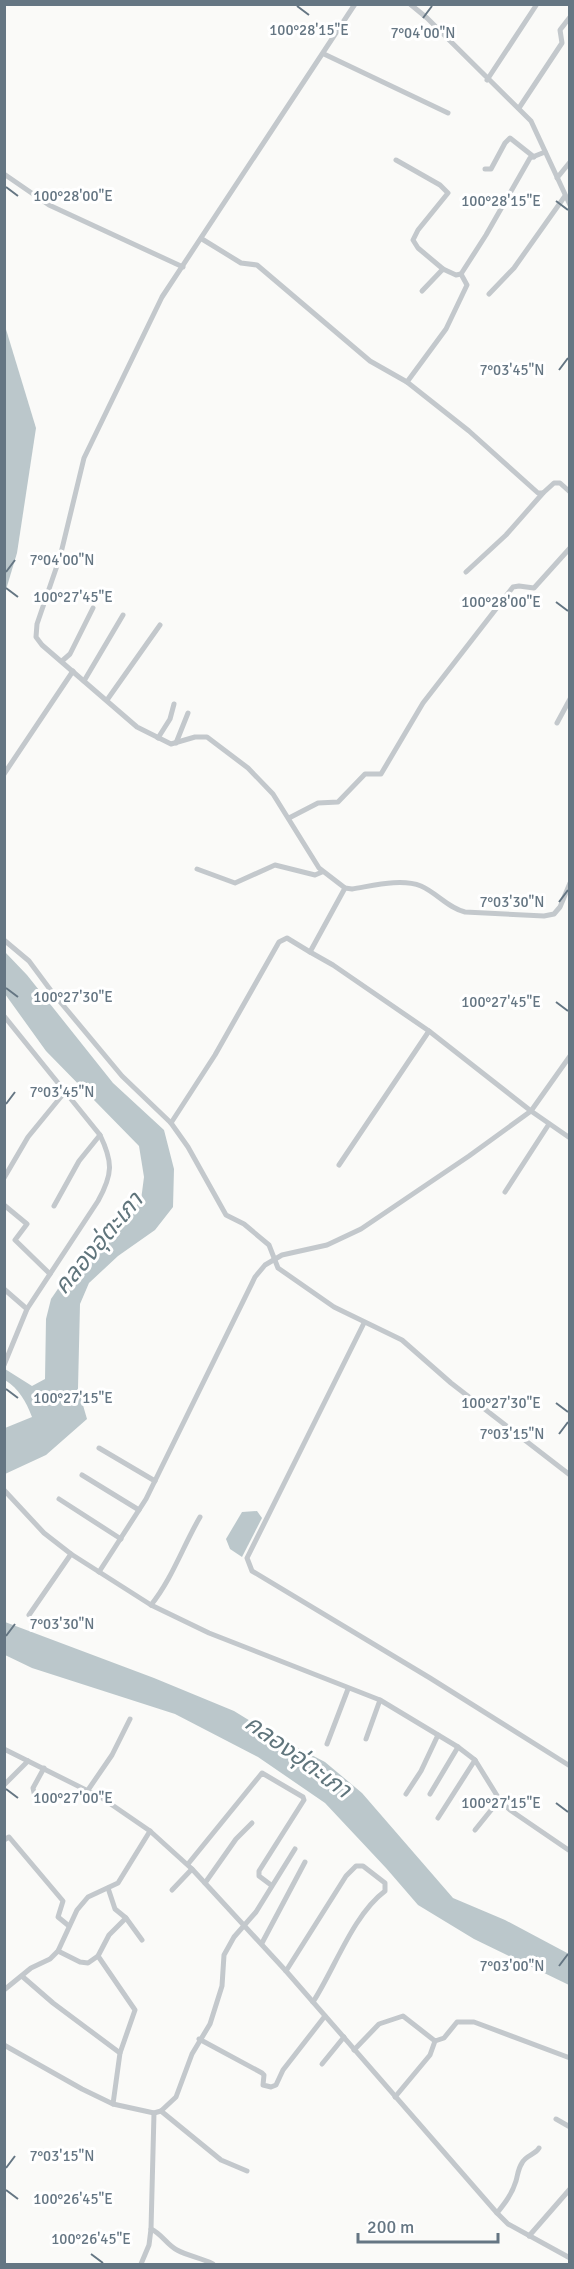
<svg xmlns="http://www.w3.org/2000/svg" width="574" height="2269" font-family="Signika,'Noto Sans Thai',sans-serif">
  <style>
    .water { fill: #bbc7cb }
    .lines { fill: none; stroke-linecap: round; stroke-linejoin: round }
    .minor { stroke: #c3c8cc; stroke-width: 5 }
    .ticks { fill: none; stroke: #657683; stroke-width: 2 }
    .labels { text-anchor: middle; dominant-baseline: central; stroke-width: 6; stroke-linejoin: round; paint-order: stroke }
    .water-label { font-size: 24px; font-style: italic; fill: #60757c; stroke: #fff }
    .ticks-label { font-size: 15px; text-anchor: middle; fill: #657683; stroke: #fff; stroke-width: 6; stroke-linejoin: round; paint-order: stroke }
  </style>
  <rect width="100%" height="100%" fill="#fafaf8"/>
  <g class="water">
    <polygon points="5,326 36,428 17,553 5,593"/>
    <path d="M5,952L27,975L113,1083L164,1130L174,1169L173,1207L155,1230L118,1256L89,1283L80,1304L78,1388L87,1419L46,1455L5,1474V1428L32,1417C26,1401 19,1389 5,1380V1369L32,1386L45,1379L46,1319L51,1299L75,1264L111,1236L141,1200L144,1177L139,1146L46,1051L5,994Z"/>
    <polygon points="257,1511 262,1518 242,1557 230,1549 226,1539 242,1512"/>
    <polygon points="5,1622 154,1678 234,1711 273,1735 325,1762 362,1793 453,1898 505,1920 569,1954 569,1985 474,1939 418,1905 386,1868 325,1803 258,1757 175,1714 32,1668 5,1655"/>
  </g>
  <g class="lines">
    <g class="minor">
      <path d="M355,4L162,297L84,458L60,557L37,624L36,637L42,645L137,727L171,744L195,737H207L248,768L273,794L319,868L345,888L352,889C372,886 401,878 421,886C437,893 448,908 465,912L544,916L554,914L560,907L570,883"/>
      <polyline points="410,4 427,18 531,121 570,205"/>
      <polyline points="324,54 448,113"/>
      <polyline points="487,80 537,4"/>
      <polyline points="519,108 562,43 560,30 570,17"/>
      <polyline points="396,160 440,185 448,193 418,230 413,240 418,248 443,269"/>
      <polyline points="485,169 491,169 505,143 510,138 534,157"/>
      <polyline points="4,174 49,205 183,267"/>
      <polyline points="557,178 570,162"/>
      <polyline points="202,239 241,263 257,265 370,361 407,382 469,431 538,493 543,493 554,483 560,483 570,492"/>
      <polyline points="422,291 443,269 456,275 461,274"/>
      <polyline points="489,294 514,268 565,196"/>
      <polyline points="407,382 446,329 467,285 461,274 486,235 530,158 545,152"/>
      <polyline points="466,572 506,535 543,493"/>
      <polyline points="62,661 70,654 93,608"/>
      <polyline points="84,681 123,615"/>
      <polyline points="107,700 160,625"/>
      <polyline points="557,723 570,699"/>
      <polyline points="158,738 170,719 174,704"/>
      <polyline points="176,743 188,713"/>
      <polyline points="4,774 73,671"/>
      <polyline points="289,818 318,803 338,802 365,774 381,774 423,703 513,587 519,586 534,588 570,548"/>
      <polyline points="197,869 235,883 275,865 315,875 322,872"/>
      <polyline points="345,888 310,952 333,965 429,1031"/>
      <polyline points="4,940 29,961 52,992 122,1076 171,1123 188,1147 226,1215 244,1224 269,1245 278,1268 334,1307 402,1340 451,1383 570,1475"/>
      <path d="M4,1016L100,1135C113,1162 113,1174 98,1201L27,1309L4,1365"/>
      <polyline points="171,1123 215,1055 279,942 287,938 310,952"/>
      <polyline points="339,1165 429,1031 531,1111 570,1138"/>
      <polyline points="4,1178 28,1137 64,1093"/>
      <polyline points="505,1192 549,1124"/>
      <polyline points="4,1205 27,1224 15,1240 50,1274"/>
      <polyline points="54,1206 79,1161 100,1135"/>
      <polyline points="4,1289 27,1309"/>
      <polyline points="364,1323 247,1558 252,1571 430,1678 570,1766"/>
      <polyline points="99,1448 155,1481"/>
      <polyline points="82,1475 139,1510"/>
      <polyline points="4,1490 44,1533 71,1554 151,1605 209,1633 380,1700 458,1747 475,1760 501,1802 510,1810 570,1851"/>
      <polyline points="59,1499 121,1539"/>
      <polyline points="99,1572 146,1499 255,1277 265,1265 282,1255 327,1245 361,1229 469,1156 531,1111 570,1056"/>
      <path d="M151,1605C172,1579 183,1546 200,1517"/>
      <polyline points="29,1615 71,1554"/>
      <polyline points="366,1739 380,1700"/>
      <polyline points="327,1744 348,1689"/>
      <polyline points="4,1749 102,1798 150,1831 192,1869 286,1971 497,2213 508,2224 570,2258"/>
      <polyline points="4,1785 28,1761"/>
      <polyline points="88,1790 112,1755 130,1719"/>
      <polyline points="406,1794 421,1771 438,1735"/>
      <polyline points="430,1794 458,1747"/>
      <polyline points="36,1802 33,1788 44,1768"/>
      <polyline points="438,1818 475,1760"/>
      <polyline points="475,1830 496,1804 501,1802"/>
      <polyline points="4,1840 9,1837 63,1901 58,1917 69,1926"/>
      <polyline points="188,1864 262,1773 303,1797 304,1800 259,1871 259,1876 271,1885"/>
      <polyline points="205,1883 236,1839 252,1823"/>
      <polyline points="108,1888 115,1909 126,1918 142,1940"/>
      <polyline points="172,1890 192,1869"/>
      <polyline points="262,1943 305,1862"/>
      <polyline points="58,1951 80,1962 88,1963 98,1956 109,1935 126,1918"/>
      <polyline points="98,1956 135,2010 120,2053"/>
      <path d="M286,1971L346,1876L356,1866H363L385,1883V1891C353,1915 335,1968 313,2002"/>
      <polyline points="23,1977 53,2003 120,2053 113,2104"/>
      <polyline points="4,1990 31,1968 50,1959 58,1951 77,1910 88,1897 118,1883 150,1831"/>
      <polyline points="199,2039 262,2073 264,2075 263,2085 271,2087 276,2085 283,2070 325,2016"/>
      <polyline points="4,2045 82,2089 113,2104 154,2113 161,2111 176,2097 192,2054 210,2024 222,1986 224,1955 234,1937 256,1912 295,1849"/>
      <polyline points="354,2050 379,2024 403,2016 435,2041 444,2038 457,2022 474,2022 570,2058"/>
      <polyline points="322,2064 344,2037"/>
      <polyline points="395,2097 430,2055 435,2041"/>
      <polyline points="161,2111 221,2160 247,2171"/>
      <polyline points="556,2119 570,2127"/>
      <path d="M497,2213C505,2203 512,2194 516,2181C518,2174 518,2169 522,2163C526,2155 535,2155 539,2148"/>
      <path d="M151,2229C162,2234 167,2245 177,2250C188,2256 201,2258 213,2264"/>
      <polyline points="529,2236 570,2189"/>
      <polyline points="141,2264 149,2245 151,2229 154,2113"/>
    </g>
  </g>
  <path class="ticks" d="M297,6L309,15M423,18L432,6M6,187L18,196M556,201L568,210M559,370L568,358M6,572L15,560M6,588L18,597M556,602L568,611M559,902L568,890M6,988L18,997M556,1002L568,1011M6,1104L15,1092M6,1389L18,1398M556,1403L568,1412M559,1434L568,1422M6,1636L15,1624M6,1789L18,1798M556,1803L568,1812M559,1966L568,1954M6,2168L15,2156M6,2190L18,2199M91,2254L103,2263"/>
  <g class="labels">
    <g class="water-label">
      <text transform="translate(98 1243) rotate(-50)">คลองอุ่ตะเภา</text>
      <text transform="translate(298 1756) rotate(36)">คลองอุ่ตะเภา</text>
    </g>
  </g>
  <g class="ticks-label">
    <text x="309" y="35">100°28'15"E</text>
    <text x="423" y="38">7°04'00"N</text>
    <text x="73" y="201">100°28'00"E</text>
    <text x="501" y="206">100°28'15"E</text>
    <text x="512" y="375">7°03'45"N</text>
    <text x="62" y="565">7°04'00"N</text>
    <text x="73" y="602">100°27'45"E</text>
    <text x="501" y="607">100°28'00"E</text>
    <text x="512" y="907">7°03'30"N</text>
    <text x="73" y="1002">100°27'30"E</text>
    <text x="501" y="1007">100°27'45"E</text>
    <text x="62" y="1097">7°03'45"N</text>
    <text x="73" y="1403">100°27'15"E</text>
    <text x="501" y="1408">100°27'30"E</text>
    <text x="512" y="1439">7°03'15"N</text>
    <text x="62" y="1629">7°03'30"N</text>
    <text x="73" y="1803">100°27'00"E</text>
    <text x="501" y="1808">100°27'15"E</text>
    <text x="512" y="1971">7°03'00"N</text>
    <text x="62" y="2161">7°03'15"N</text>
    <text x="73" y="2204">100°26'45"E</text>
    <text x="91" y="2244">100°26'45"E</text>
  </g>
  <rect width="574" height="2269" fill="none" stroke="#657683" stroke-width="12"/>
  <path d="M358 2233v9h140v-9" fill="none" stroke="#657683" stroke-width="3"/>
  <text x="367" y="2233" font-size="18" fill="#657683" stroke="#ffffff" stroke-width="4.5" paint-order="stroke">200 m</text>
</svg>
